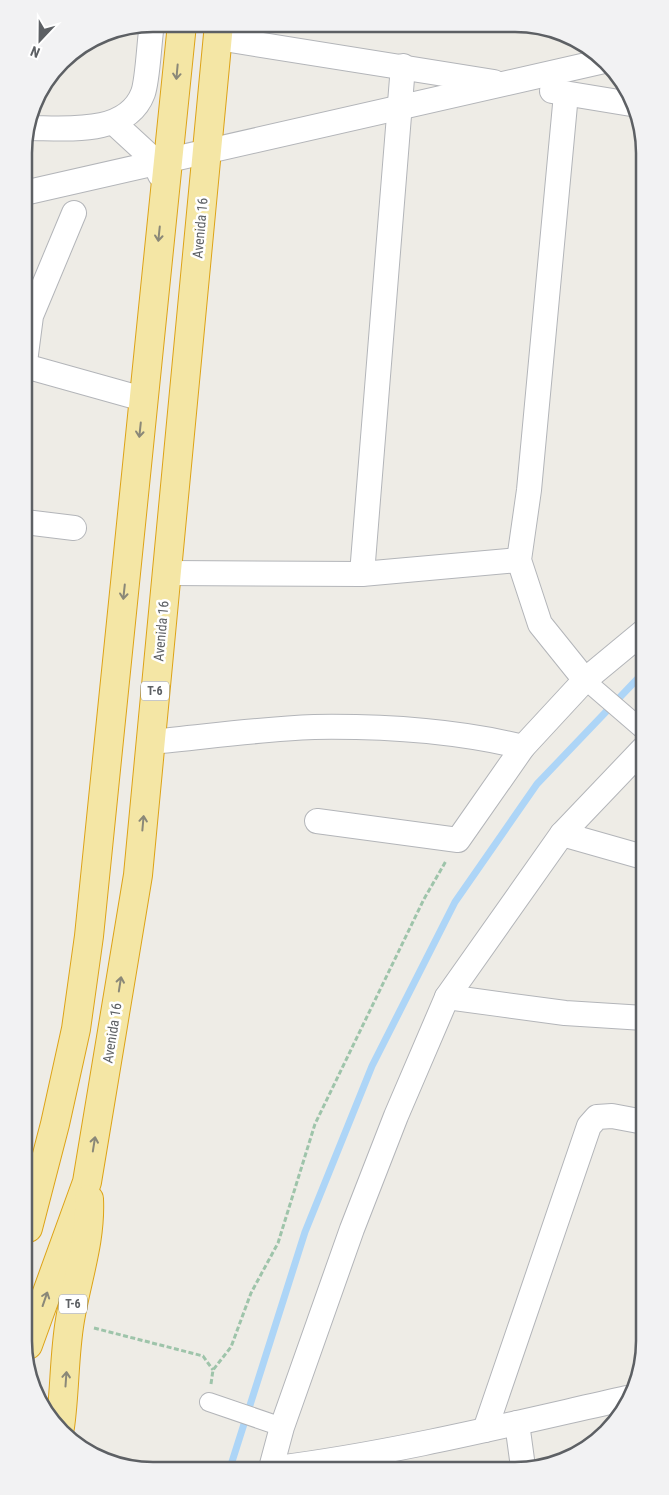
<svg xmlns="http://www.w3.org/2000/svg" width="669" height="1495" font-family="'Roboto Condensed',sans-serif">
  <style>
    .lines { fill: none; stroke-linecap: round; stroke-linejoin: round }
    .stream { stroke: #add5f7; stroke-width: 7 }
    .pedestrian-casing { stroke: #b3b5b9; stroke-width: 20 }
    .minor-casing { stroke: #b3b5b9; stroke-width: 26 }
    .trunk-casing { stroke: #dda317; stroke-width: 30 }
    .path { stroke: #9ec4aa; stroke-width: 3; stroke-dasharray: 5 2.5; stroke-linecap: butt }
    .pedestrian { stroke: #fff; stroke-width: 18 }
    .minor { stroke: #fff; stroke-width: 24 }
    .trunk { stroke: #f4e6a5; stroke-width: 28 }
    .oneway { stroke: #8a8878 }
    .labels { text-anchor: middle; dominant-baseline: central; stroke-width: 5; stroke-linejoin: round; paint-order: stroke }
    .shield { fill: #fff; stroke: #8e9092; stroke-width: 1 }
    .shield-label { font-size: 12px; font-weight: bold; fill: #5d6064 }
    .street-label { font-size: 14px; fill: #5d6064; stroke: #fff }
    .rim { fill: none; stroke: #5d6064; stroke-width: 2.5 }
  </style>
  <rect width="100%" height="100%" fill="#eeece6"/>
  <g class="lines">
    <polyline class="stream" points="230,1468 305,1232 372,1066 455,902 537,784 643,673"/>
    <defs>
      <g id="pedestrian">
        <polyline points="585,680 643,730"/>
        <polyline points="209,1402 282,1427"/>
      </g>
      <g id="minor">
        <polyline points="218,38 494,82"/>
        <polyline points="552,91 631,104"/>
        <polyline points="566,94 529,490 519,560 540,624 585,680"/>
        <polyline points="114,123 152,158 160,175"/>
        <path d="M28,128C65,128 127,136 143,93C148,79 149,41 152,24"/>
        <polyline points="24,193 604,61"/>
        <polyline points="25,362 31,316 74,213"/>
        <polyline points="25,366 143,399"/>
        <polyline points="25,522 74,528"/>
        <polyline points="167,573 362,574 519,560"/>
        <polyline points="362,574 403,66"/>
        <path d="M150,742C205,737 260,729 314,727C382,726 457,731 523,747"/>
        <polyline points="317,821 458,840 523,747 585,680 643,632"/>
        <polyline points="562,834 643,857"/>
        <polyline points="447,997 565,1013 644,1018"/>
        <polyline points="517,1423 523,1467"/>
        <polyline points="485,1430 589,1126 597,1117 612,1116 644,1122"/>
        <polyline points="271,1468 282,1427 352,1229 396,1116 447,997 562,834 643,749"/>
        <path d="M277,1468C395,1453 511,1424 627,1398"/>
      </g>
      <g id="trunk">
        <polyline points="28,1228 55,1124 76,1029 89,936 182,24"/>
        <polyline points="28,1345 87,1182 138,875 219,24"/>
        <path d="M60,1427C65,1392 64,1355 70,1320C77,1278 91,1241 89,1199"/>
      </g>
    </defs>
    <use href="#pedestrian" class="pedestrian-casing"/>
    <use href="#minor" class="minor-casing"/>
    <use href="#trunk" class="trunk-casing"/>
    <g class="path">
      <polyline points="94,1328 203,1356 213,1370"/>
      <polyline points="211,1384 213,1370 231,1347 251,1293 278,1243 315,1124 424,899 446,861"/>
    </g>
    <use href="#pedestrian" class="pedestrian"/>
    <use href="#minor" class="minor"/>
    <use href="#trunk" class="trunk"/>
  </g>
  <defs><path id="oneway-shaft" d="M-6 0H5M1.5-3L5.5 0L1.5 3" fill="none" stroke-width="1.6" stroke-linecap="round" stroke-linejoin="round" transform="scale(1.25)"/></defs>
  <g class="oneway">
    <use href="#oneway-shaft" transform="translate(177 72) rotate(95)"/>
    <use href="#oneway-shaft" transform="translate(159 234) rotate(96)"/>
    <use href="#oneway-shaft" transform="translate(140 430) rotate(96)"/>
    <use href="#oneway-shaft" transform="translate(124 592) rotate(96)"/>
    <use href="#oneway-shaft" transform="translate(143 823) rotate(-85)"/>
    <use href="#oneway-shaft" transform="translate(120 984) rotate(-81)"/>
    <use href="#oneway-shaft" transform="translate(94 1144) rotate(-81)"/>
    <use href="#oneway-shaft" transform="translate(45 1299) rotate(-71)"/>
    <use href="#oneway-shaft" transform="translate(66 1379) rotate(-86)"/>
  </g>
  <g class="labels">
    <g class="shield">
      <rect x="141" y="681.5" width="28" height="19" rx="4"/>
      <rect x="59" y="1294.5" width="28" height="19" rx="4"/>
    </g>
    <g class="shield-label">
      <text x="155" y="691">T-6</text>
      <text x="73" y="1304">T-6</text>
    </g>
    <g class="street-label">
      <text transform="translate(200 228) rotate(-85)">Avenida 16</text>
      <text transform="translate(161 631) rotate(-85)">Avenida 16</text>
      <text transform="translate(112 1033) rotate(-81)">Avenida 16</text>
    </g>
  </g>
  <path d="M0 0H669V1495H0ZM153 32H515A121 121 0 0 1 636 153V1341A121 121 0 0 1 515 1462H153A121 121 0 0 1 32 1341V153A121 121 0 0 1 153 32Z" fill="#f2f2f3" fill-rule="evenodd"/>
  <path class="rim" d="M153 32H515A121 121 0 0 1 636 153V1341A121 121 0 0 1 515 1462H153A121 121 0 0 1 32 1341V153A121 121 0 0 1 153 32Z"/>
  <g transform="translate(40 40) rotate(202)" stroke="#ffffff" stroke-width="4" paint-order="stroke">
  <path d="M0-4L9 19L0 12L-9 19Z" fill="#5d6064"/>
  <text y="-8" font-size="14" font-weight="bold" text-anchor="middle" fill="#5d6064">N</text>
  </g>
</svg>
